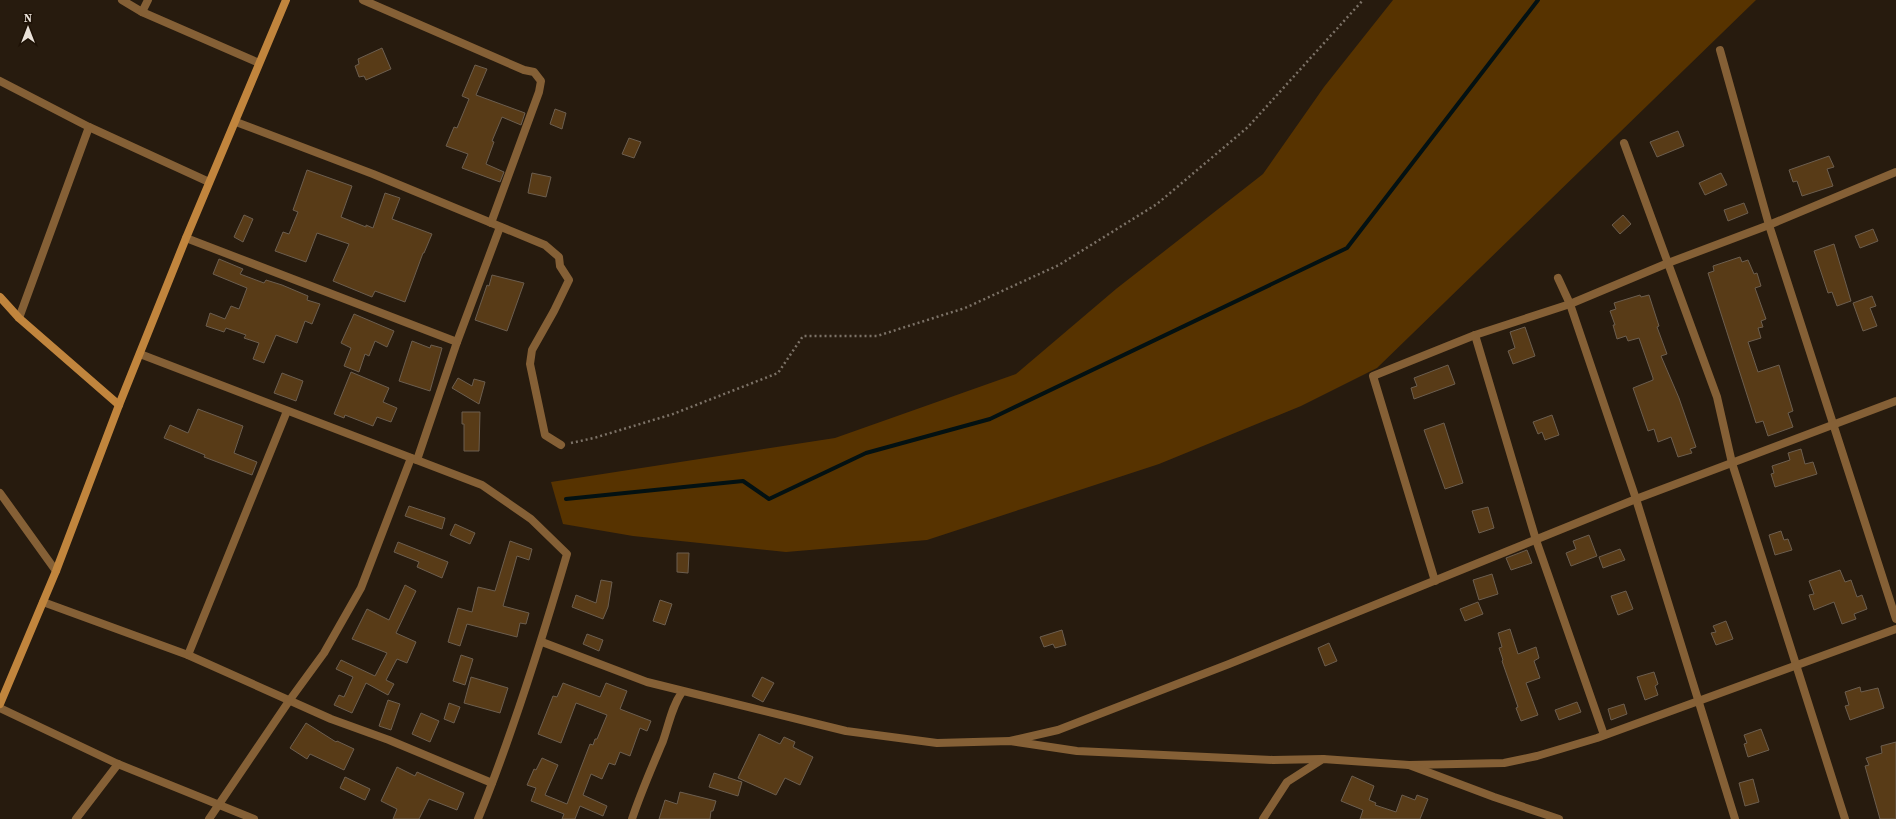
<svg xmlns="http://www.w3.org/2000/svg" width="1896" height="819" font-family="'Source Serif 4',serif">
  <style>
    .green { fill: #573300 }
    .lines { fill: none; stroke-linecap: round; stroke-linejoin: round }
    .stream { stroke: #031112; stroke-width: 4 }
    .building { fill: #583b17; stroke: #6c5e4f }
    .path { stroke: #7c7267; stroke-width: 2.5; stroke-dasharray: 2 3; stroke-linecap: butt }
    .street { stroke: #856036; stroke-width: 8 }
    .secondary { stroke: #c1853d; stroke-width: 8 }
  </style>
  <rect width="100%" height="100%" fill="#271b0e"/>
  <polygon class="green" points="1393,0 1756,0 1377,368 1301,406 1159,464 927,540 786,552 633,536 563,524 551,482 835,438 1016,374 1116,289 1263,174 1324,87"/>
  <g class="lines">
    <polyline class="stream" points="566,499 743,481 769,499 866,453 990,419 1347,248 1538,0"/>
  </g>
  <g class="building">
    <polygon points="382,48 391,69 366,80 364,76 359,77 355,66 359,64 358,59"/>
    <polygon points="475,65 487,69 476,95 525,113 521,125 502,117 492,141 494,142 486,164 504,172 500,182 462,168 468,154 446,146 454,127 457,128 469,99 462,96"/>
    <polygon points="555,109 566,113 562,129 550,124"/>
    <polygon points="1678,131 1684,146 1657,157 1650,142"/>
    <polygon points="629,138 641,142 634,158 622,154"/>
    <polygon points="1829,156 1834,167 1827,169 1833,186 1802,196 1797,181 1793,182 1789,170"/>
    <polygon points="307,170 352,186 341,217 366,227 366,225 373,228 385,193 400,198 392,219 432,234 424,253 423,253 405,302 375,291 372,297 333,281 349,244 317,233 306,262 275,251 283,232 289,234 298,212 293,210"/>
    <polygon points="532,173 551,177 546,197 528,193"/>
    <polygon points="1721,173 1727,185 1705,195 1699,183"/>
    <polygon points="1744,203 1748,213 1728,221 1724,210"/>
    <polygon points="244,215 253,219 243,242 234,237"/>
    <polygon points="1623,215 1631,224 1620,234 1612,225"/>
    <polygon points="1873,229 1878,241 1860,248 1855,236"/>
    <polygon points="1834,244 1851,301 1837,306 1832,292 1828,293 1814,251"/>
    <polygon points="1740,257 1742,262 1748,260 1754,274 1757,273 1761,286 1755,288 1766,319 1761,321 1763,327 1758,328 1761,338 1748,342 1758,372 1779,365 1793,411 1788,413 1793,427 1768,436 1763,421 1756,423 1708,273 1714,271 1713,266"/>
    <polygon points="219,259 243,269 240,274 264,283 266,280 282,285 308,296 307,300 320,304 312,324 305,321 297,343 276,335 264,363 253,359 259,343 244,338 246,335 226,328 224,332 206,326 210,313 225,319 231,306 239,309 247,288 213,274"/>
    <polygon points="492,275 524,283 507,331 475,320 487,285 489,286"/>
    <polygon points="1640,295 1641,297 1649,295 1659,326 1657,327 1667,354 1661,356 1679,398 1696,447 1690,449 1692,453 1678,457 1671,437 1658,442 1654,429 1648,431 1633,388 1653,380 1653,378 1639,338 1628,341 1626,336 1617,339 1613,325 1615,325 1610,311 1616,309 1614,303"/>
    <polygon points="1872,296 1876,306 1870,308 1877,326 1863,331 1853,303"/>
    <polygon points="354,314 394,331 387,347 375,341 369,356 365,354 359,372 344,366 351,348 341,343"/>
    <polygon points="1525,327 1535,356 1513,364 1508,351 1515,348 1510,332"/>
    <polygon points="412,341 430,348 431,345 442,348 430,391 399,381"/>
    <polygon points="1448,365 1455,384 1414,399 1411,388 1417,386 1414,378"/>
    <polygon points="351,372 389,388 383,402 397,408 391,422 377,417 373,426 345,415 344,418 334,414"/>
    <polygon points="282,373 303,381 296,401 274,393"/>
    <polygon points="458,378 472,386 474,379 485,382 479,404 452,388"/>
    <polygon points="198,409 243,426 234,453 257,462 252,475 204,457 205,455 164,438 170,425 188,433"/>
    <polygon points="462,412 480,412 479,451 464,451 464,424 462,424"/>
    <polygon points="1552,415 1559,435 1545,440 1542,432 1538,434 1533,422"/>
    <polygon points="1444,423 1463,483 1445,489 1424,430"/>
    <polygon points="1801,449 1805,464 1813,462 1817,474 1775,487 1771,474 1774,473 1772,466 1790,460 1788,453"/>
    <polygon points="409,506 445,518 442,529 405,516"/>
    <polygon points="1488,507 1494,528 1479,533 1472,511"/>
    <polygon points="455,524 475,533 470,544 450,535"/>
    <polygon points="1781,531 1784,540 1788,539 1792,550 1775,555 1769,535"/>
    <polygon points="1589,535 1597,556 1571,566 1566,553 1576,549 1573,541"/>
    <polygon points="510,541 532,549 529,560 517,556 503,606 529,613 526,624 520,623 517,637 467,624 460,646 448,642 458,608 472,612 478,587 495,591"/>
    <polygon points="398,542 448,562 442,578 417,567 419,562 394,552"/>
    <polygon points="1620,549 1625,560 1603,568 1599,557"/>
    <polygon points="1527,550 1532,563 1511,570 1506,558"/>
    <polygon points="677,553 689,553 688,573 677,572"/>
    <polygon points="1840,570 1845,582 1851,580 1857,597 1862,595 1867,609 1854,614 1856,619 1842,624 1834,602 1814,610 1809,595 1814,594 1809,581"/>
    <polygon points="1492,574 1498,594 1479,600 1473,580"/>
    <polygon points="601,580 612,582 608,607 603,619 572,607 576,595 596,603"/>
    <polygon points="405,585 416,591 396,633 416,642 407,663 397,659 386,680 394,684 388,695 366,683 352,713 334,705 339,695 344,697 353,677 336,669 341,660 375,676 387,653 352,639 367,609 389,620"/>
    <polygon points="1626,591 1633,609 1618,615 1611,596"/>
    <polygon points="660,600 672,604 665,625 653,621"/>
    <polygon points="1478,602 1483,614 1465,621 1460,609"/>
    <polygon points="1726,621 1733,639 1716,645 1711,633 1716,632 1713,626"/>
    <polygon points="1510,629 1518,654 1536,647 1539,658 1534,661 1540,678 1526,683 1538,715 1521,721 1516,708 1518,707 1502,661 1503,660 1499,648 1502,647 1498,633"/>
    <polygon points="1062,630 1066,645 1055,648 1053,644 1044,647 1040,637"/>
    <polygon points="587,634 603,640 599,651 583,644"/>
    <polygon points="1329,643 1337,661 1325,666 1318,648"/>
    <polygon points="461,655 473,659 465,685 453,681"/>
    <polygon points="1654,672 1658,684 1655,686 1658,695 1645,700 1637,677"/>
    <polygon points="471,677 508,688 500,713 464,703"/>
    <polygon points="762,677 774,683 763,702 752,696"/>
    <polygon points="563,683 600,697 606,683 627,691 620,709 651,721 647,731 640,728 630,756 620,752 615,765 609,763 602,779 591,774 583,795 607,806 603,816 580,806 575,819 562,819 564,814 531,801 536,788 527,785 534,769 536,770 542,758 558,765 545,795 567,804 590,744 593,745 595,739 597,739 607,715 576,703 561,743 538,734 553,696 557,697"/>
    <polygon points="1860,687 1861,692 1878,688 1884,708 1850,720 1845,706 1849,705 1845,692"/>
    <polygon points="388,700 400,704 391,730 379,726"/>
    <polygon points="1577,702 1581,712 1559,720 1555,710"/>
    <polygon points="449,703 460,707 454,723 444,719"/>
    <polygon points="1624,704 1627,714 1611,720 1608,709"/>
    <polygon points="421,713 439,721 430,742 412,734"/>
    <polygon points="306,723 336,742 337,741 354,749 344,770 310,754 307,759 290,748"/>
    <polygon points="1761,729 1769,750 1748,757 1744,744 1747,743 1744,735"/>
    <polygon points="759,734 780,744 784,737 795,742 793,747 813,757 800,785 785,778 776,795 738,778"/>
    <polygon points="1896,742 1896,819 1880,819 1865,766 1869,765 1866,758 1882,753 1881,746"/>
    <polygon points="397,767 415,776 417,772 464,793 457,810 429,799 419,819 393,819 397,809 381,801"/>
    <polygon points="714,773 742,782 738,796 709,787"/>
    <polygon points="1352,776 1374,786 1369,800 1376,803 1375,805 1396,812 1402,795 1415,800 1417,795 1428,799 1420,819 1360,819 1363,810 1341,801"/>
    <polygon points="345,777 370,789 365,800 340,788"/>
    <polygon points="1753,779 1759,802 1745,806 1739,783"/>
    <polygon points="680,792 716,801 713,811 711,811 710,819 659,819 665,800 677,804"/>
  </g>
  <g class="lines">
    <polyline class="path" points="571,443 594,438 673,414 778,373 803,336 877,336 965,308 1059,265 1157,204 1248,127 1363,0"/>
    <g class="street">
      <polyline points="122,0 142,12 259,63"/>
      <polyline points="363,0 524,70 534,72 541,81 539,92 491,223"/>
      <polyline points="142,12 148,0"/>
      <polyline points="1720,50 1769,225 1896,619"/>
      <polyline points="0,81 89,127 209,182"/>
      <polyline points="236,122 373,174 545,245 559,257 560,266 569,280 554,311 532,350 530,364 545,435 561,445"/>
      <polyline points="1624,143 1717,397 1732,463 1845,819"/>
      <polyline points="186,238 457,342"/>
      <polyline points="1558,278 1570,304 1636,499 1735,819"/>
      <polyline points="19,318 89,127"/>
      <polyline points="1475,335 1536,540 1604,735"/>
      <path d="M140,354L482,485L531,519L567,554C541,643 513,733 478,819"/>
      <polyline points="417,460 457,342 500,227"/>
      <polyline points="0,493 56,571"/>
      <polyline points="1435,581 1373,376 1475,335 1570,304 1668,263 1769,225 1896,172"/>
      <polyline points="43,602 188,655 331,719 389,740 492,783"/>
      <polyline points="542,642 647,682 846,731 937,743 1010,741 1077,751 1273,760 1323,759"/>
      <polyline points="188,655 287,411"/>
      <polyline points="0,708 118,764 254,819"/>
      <polyline points="1010,741 1058,730 1229,664 1636,499 1896,401"/>
      <polyline points="1409,765 1504,763 1537,756 1597,738 1896,629"/>
      <polyline points="76,819 118,764"/>
      <polyline points="209,819 289,701 324,653 361,588 411,458"/>
      <path d="M632,819C641,792 652,767 663,741C669,724 672,706 682,692"/>
      <polyline points="1263,819 1287,782 1323,759 1409,765 1494,797 1559,819"/>
    </g>
    <g class="secondary">
      <polyline points="0,297 19,318 119,405"/>
      <polyline points="0,704 56,571 119,405 186,238 286,0"/>
    </g>
  </g>
  <g transform="translate(28 28)" stroke="#1e1206" stroke-width="3" paint-order="stroke">
  <path d="M0-3L7 15L0 10L-7 15Z" fill="#eae2d9"/>
  <text y="-6" font-size="11" font-weight="bold" text-anchor="middle" fill="#eae2d9">N</text>
  </g>
</svg>
